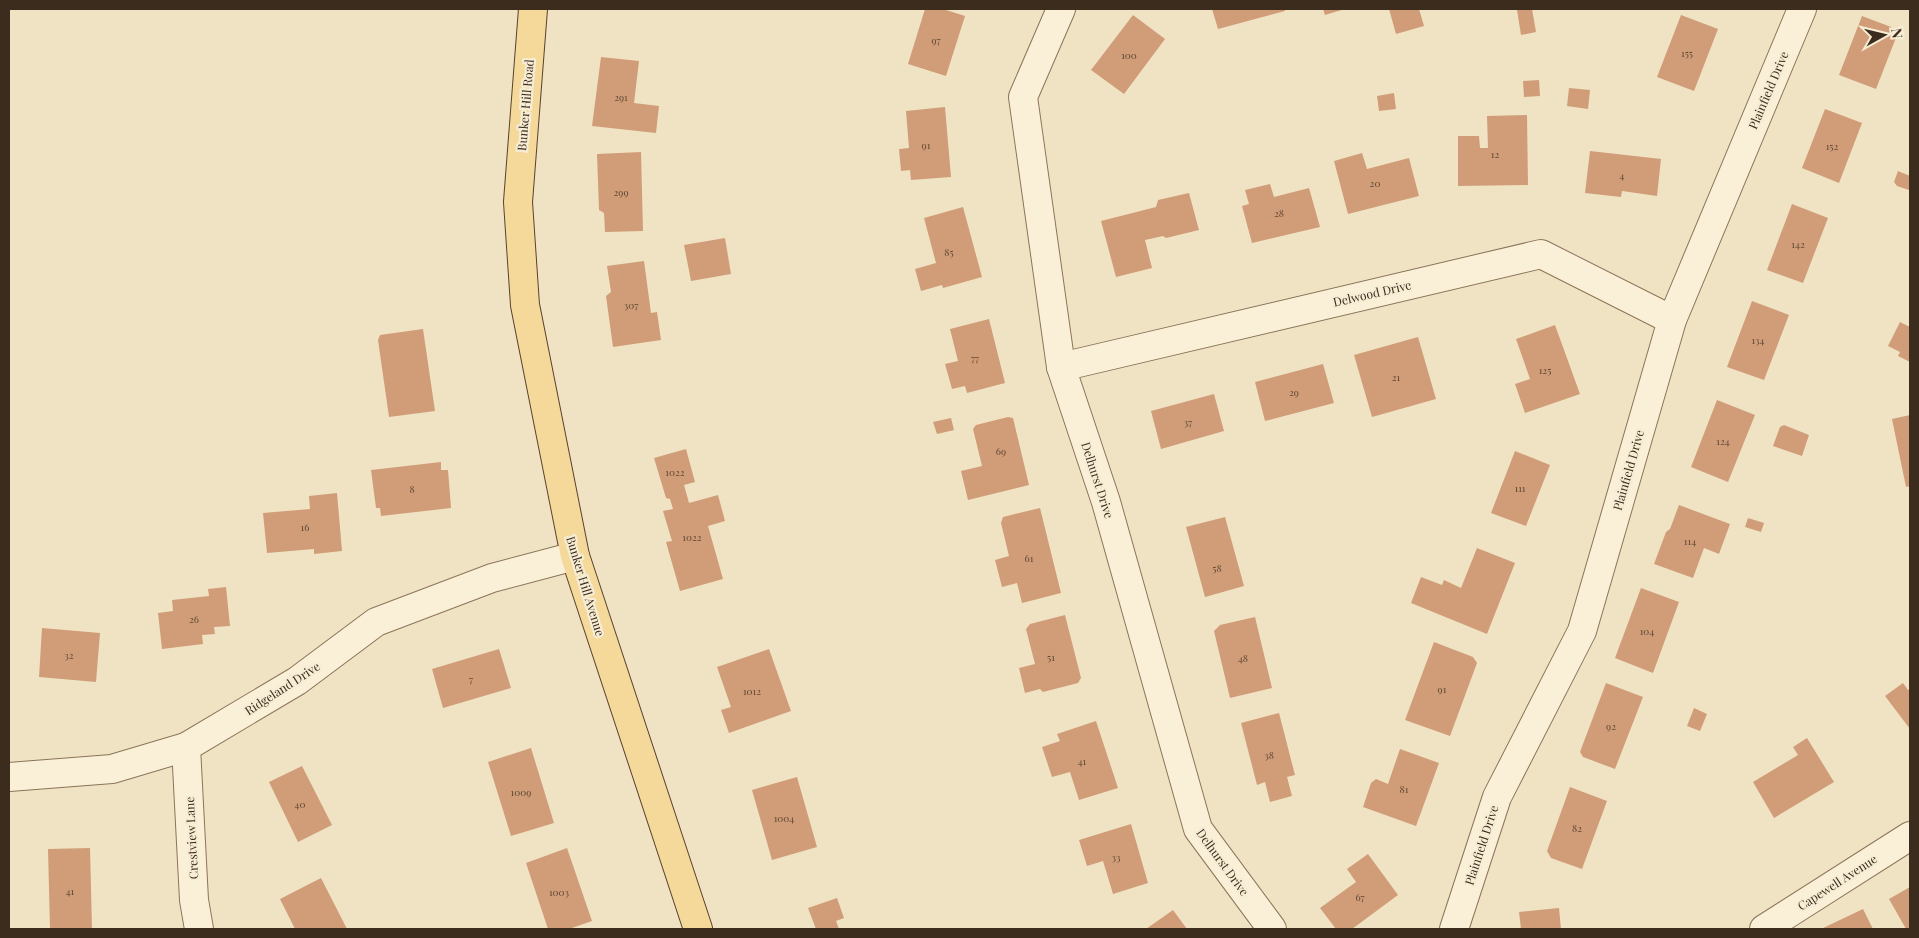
<svg xmlns="http://www.w3.org/2000/svg" width="1919" height="938" font-family="'Playfair Display',serif">
  <style>
    .building { fill: #d09d78 }
    .lines { fill: none; stroke-linecap: round; stroke-linejoin: round }
    .minor-casing { stroke: #8b7459; stroke-width: 30 }
    .major-casing { stroke: #59422e; stroke-width: 30 }
    .minor { stroke: #faf0d8; stroke-width: 28 }
    .major { stroke: #f4d99b; stroke-width: 28 }
    .labels { text-anchor: middle; dominant-baseline: central; stroke-width: 4.5; stroke-linejoin: round; paint-order: stroke }
    .number-label { font-size: 10px; fill: #604834 }
    .street-label { font-size: 12px; fill: #3b2c1e; stroke: #f7edd4 }
  </style>
  <rect width="100%" height="100%" fill="#f0e3c4"/>
  <g class="building">
    <polygon points="925,9 943,9 965,16 946,76 908,64"/>
    <polygon points="1212,9 1285,9 1285,11 1218,29"/>
    <polygon points="1323,9 1345,9 1325,15"/>
    <polygon points="1389,9 1419,9 1424,26 1396,34"/>
    <polygon points="1532,9 1536,32 1521,35 1517,10"/>
    <polygon points="1133,15 1165,39 1124,94 1091,70"/>
    <polygon points="1681,15 1718,29 1694,91 1657,77"/>
    <polygon points="1862,16 1899,30 1876,89 1839,75"/>
    <polygon points="601,57 639,61 634,103 659,106 656,133 592,126"/>
    <polygon points="1539,80 1540,96 1524,97 1523,81"/>
    <polygon points="1569,88 1590,90 1588,109 1567,106"/>
    <polygon points="1394,93 1396,109 1379,111 1377,96"/>
    <polygon points="945,107 951,177 911,180 910,170 901,171 899,149 909,148 906,111"/>
    <polygon points="1825,109 1862,123 1839,183 1802,168"/>
    <polygon points="1527,115 1528,185 1458,186 1458,136 1479,136 1480,148 1488,148 1487,116"/>
    <polygon points="1590,151 1661,159 1657,196 1622,191 1621,197 1585,193"/>
    <polygon points="641,152 643,231 605,232 604,213 599,210 597,154"/>
    <polygon points="1362,153 1367,169 1409,158 1419,196 1348,214 1334,161"/>
    <polygon points="1898,171 1910,176 1909,190 1897,186 1894,182"/>
    <polygon points="1270,184 1274,197 1309,188 1320,227 1252,243 1242,206 1249,204 1245,190"/>
    <polygon points="1189,193 1199,230 1166,238 1163,236 1145,240 1152,268 1116,277 1101,221 1156,207 1158,200"/>
    <polygon points="1792,204 1828,218 1803,283 1767,270"/>
    <polygon points="963,207 982,277 943,288 942,285 921,291 915,269 936,263 924,218"/>
    <polygon points="725,238 731,274 691,281 684,245"/>
    <polygon points="644,261 651,313 657,312 661,340 613,347 606,296 611,292 607,266"/>
    <polygon points="1752,301 1789,315 1764,380 1727,367"/>
    <polygon points="989,319 1005,383 967,393 965,386 952,389 945,364 958,361 950,329"/>
    <polygon points="1900,322 1910,327 1910,362 1898,356 1900,352 1888,346"/>
    <polygon points="1555,325 1580,394 1525,413 1515,384 1530,379 1516,339"/>
    <polygon points="423,329 435,411 389,417 378,340 380,335"/>
    <polygon points="1418,337 1436,399 1372,417 1354,355"/>
    <polygon points="1323,364 1334,403 1265,421 1255,382"/>
    <polygon points="1214,394 1224,431 1161,449 1151,411"/>
    <polygon points="1717,400 1755,415 1728,482 1691,467"/>
    <polygon points="1910,415 1910,486 1906,487 1892,419"/>
    <polygon points="1008,417 1013,418 1029,485 968,500 961,471 982,466 973,429 976,425"/>
    <polygon points="951,418 954,430 937,434 933,422"/>
    <polygon points="1784,425 1809,435 1802,456 1773,446 1780,427"/>
    <polygon points="686,449 695,482 684,485 689,503 718,495 725,521 708,526 723,579 680,591 666,542 672,541 663,511 673,509 670,499 666,498 654,458"/>
    <polygon points="1515,451 1550,465 1526,526 1491,513"/>
    <polygon points="441,462 441,470 448,470 451,508 381,516 380,508 376,508 371,470"/>
    <polygon points="337,493 342,551 314,554 314,549 267,553 263,513 310,509 309,496"/>
    <polygon points="1679,505 1730,524 1719,554 1704,548 1693,578 1654,564 1666,532 1670,529"/>
    <polygon points="1040,508 1061,593 1022,603 1017,583 1002,587 995,560 1009,556 1001,523 1003,517"/>
    <polygon points="1225,517 1244,586 1205,597 1186,527"/>
    <polygon points="1748,518 1764,523 1761,532 1745,527"/>
    <polygon points="1477,548 1515,563 1487,634 1411,603 1421,577 1442,585 1444,580 1461,588"/>
    <polygon points="226,587 230,626 214,627 215,634 202,635 203,644 162,649 158,613 173,611 172,600 209,596 208,589"/>
    <polygon points="1641,588 1679,602 1653,673 1615,658"/>
    <polygon points="1065,615 1081,678 1078,683 1043,692 1040,689 1025,693 1019,668 1035,664 1026,629 1030,624"/>
    <polygon points="1255,617 1272,688 1230,698 1214,631 1220,625"/>
    <polygon points="42,628 100,633 96,682 39,677"/>
    <polygon points="1434,642 1473,657 1477,663 1450,736 1405,720"/>
    <polygon points="499,649 511,688 443,708 432,669"/>
    <polygon points="769,649 791,711 729,733 721,710 731,707 717,667"/>
    <polygon points="1606,683 1643,697 1615,769 1583,757 1580,752"/>
    <polygon points="1903,683 1908,690 1910,689 1910,729 1885,696"/>
    <polygon points="1694,708 1707,714 1700,731 1687,726"/>
    <polygon points="1279,713 1295,775 1287,777 1292,796 1270,802 1265,782 1257,785 1241,723"/>
    <polygon points="1096,721 1118,788 1079,800 1070,772 1052,777 1042,747 1060,741 1057,734"/>
    <polygon points="1807,738 1834,782 1774,818 1753,782 1798,755 1793,747"/>
    <polygon points="531,748 554,823 511,836 488,762"/>
    <polygon points="1400,749 1439,763 1416,826 1363,807 1371,783 1376,779 1388,784"/>
    <polygon points="302,766 332,825 298,842 269,782"/>
    <polygon points="797,777 817,847 772,860 752,790"/>
    <polygon points="1570,787 1607,801 1582,869 1551,858 1547,851"/>
    <polygon points="1131,824 1148,883 1113,894 1103,861 1087,866 1079,840"/>
    <polygon points="90,848 92,929 50,929 48,849"/>
    <polygon points="567,848 592,921 569,929 548,929 526,863"/>
    <polygon points="1368,854 1398,895 1352,929 1336,929 1320,908 1356,882 1347,869"/>
    <polygon points="321,878 347,929 295,929 280,899"/>
    <polygon points="1910,887 1910,929 1906,929 1889,899"/>
    <polygon points="837,898 844,918 836,921 839,929 816,929 808,908"/>
    <polygon points="1559,908 1561,929 1521,929 1519,912"/>
    <polygon points="1863,909 1873,929 1821,929"/>
    <polygon points="1173,910 1187,929 1146,929"/>
  </g>
  <g class="lines">
    <defs>
      <g id="minor">
        <polyline points="1061,9 1023,97 1061,367 1106,502 1198,829 1272,929"/>
        <polyline points="1061,367 1541,254 1672,320"/>
        <polyline points="186,747 194,900 199,929"/>
        <polyline points="9,777 112,769 186,747 297,681 376,622 492,578 575,556"/>
        <polyline points="1454,929 1497,797 1582,631 1672,320 1802,9"/>
        <polyline points="1764,929 1910,836"/>
      </g>
      <polyline id="major" points="533,9 518,202 525,305 575,556 698,929"/>
    </defs>
    <use href="#minor" class="minor-casing"/>
    <use href="#major" class="major-casing"/>
    <use href="#minor" class="minor"/>
    <use href="#major" class="major"/>
  </g>
  <g class="labels">
    <g class="number-label">
      <text x="936" y="40">97</text>
      <text x="1687" y="53">155</text>
      <text x="1129" y="55">100</text>
      <text x="621" y="97">291</text>
      <text x="926" y="145">91</text>
      <text x="1832" y="146">152</text>
      <text x="1495" y="154">12</text>
      <text x="1622" y="175">4</text>
      <text x="1375" y="183">20</text>
      <text x="621" y="192">299</text>
      <text x="1279" y="213">28</text>
      <text x="1798" y="244">142</text>
      <text x="949" y="252">85</text>
      <text x="631" y="305">307</text>
      <text x="1758" y="340">134</text>
      <text x="975" y="358">77</text>
      <text x="1545" y="370">125</text>
      <text x="1396" y="377">21</text>
      <text x="1294" y="392">29</text>
      <text x="1188" y="422">37</text>
      <text x="1723" y="441">124</text>
      <text x="1001" y="451">69</text>
      <text x="675" y="472">1022</text>
      <text x="1520" y="488">111</text>
      <text x="412" y="489">8</text>
      <text x="305" y="527">16</text>
      <text x="692" y="537">1022</text>
      <text x="1690" y="541">114</text>
      <text x="1029" y="558">61</text>
      <text x="1217" y="568">58</text>
      <text x="194" y="619">26</text>
      <text x="1647" y="631">104</text>
      <text x="69" y="655">32</text>
      <text x="1051" y="657">51</text>
      <text x="1243" y="658">48</text>
      <text x="471" y="679">7</text>
      <text x="1442" y="689">91</text>
      <text x="752" y="691">1012</text>
      <text x="1611" y="726">92</text>
      <text x="1269" y="755">38</text>
      <text x="1082" y="761">41</text>
      <text x="1404" y="789">81</text>
      <text x="521" y="792">1009</text>
      <text x="300" y="804">40</text>
      <text x="784" y="818">1004</text>
      <text x="1577" y="828">82</text>
      <text x="1116" y="857">33</text>
      <text x="70" y="891">41</text>
      <text x="559" y="892">1003</text>
      <text x="1360" y="897">67</text>
    </g>
    <g class="street-label">
      <text transform="translate(1768 90) rotate(-67)">Plainfield Drive</text>
      <text transform="translate(525 105) rotate(-85)">Bunker Hill Road</text>
      <text transform="translate(1372 293) rotate(-13)">Delwood Drive</text>
      <text transform="translate(1628 470) rotate(-74)">Plainfield Drive</text>
      <text transform="translate(1098 480) rotate(72)">Delhurst Drive</text>
      <text transform="translate(586 586) rotate(73)">Bunker Hill Avenue</text>
      <text transform="translate(282 688) rotate(-33)">Ridgeland Drive</text>
      <text transform="translate(191 838) rotate(-93)">Crestview Lane</text>
      <text transform="translate(1481 845) rotate(-72)">Plainfield Drive</text>
      <text transform="translate(1223 862) rotate(54)">Delhurst Drive</text>
      <text transform="translate(1837 882) rotate(-33)">Capewell Avenue</text>
    </g>
  </g>
  <rect width="1919" height="938" fill="none" stroke="#3b2c1e" stroke-width="20"/>
  <g transform="translate(1884 35) rotate(82)" stroke="#f7edd4" stroke-width="4" paint-order="stroke">
  <path d="M0-4L9 19L0 12L-9 19Z" fill="#3b2c1e"/>
  <text y="-8" font-size="14" font-weight="bold" text-anchor="middle" fill="#3b2c1e">N</text>
  </g>
</svg>
